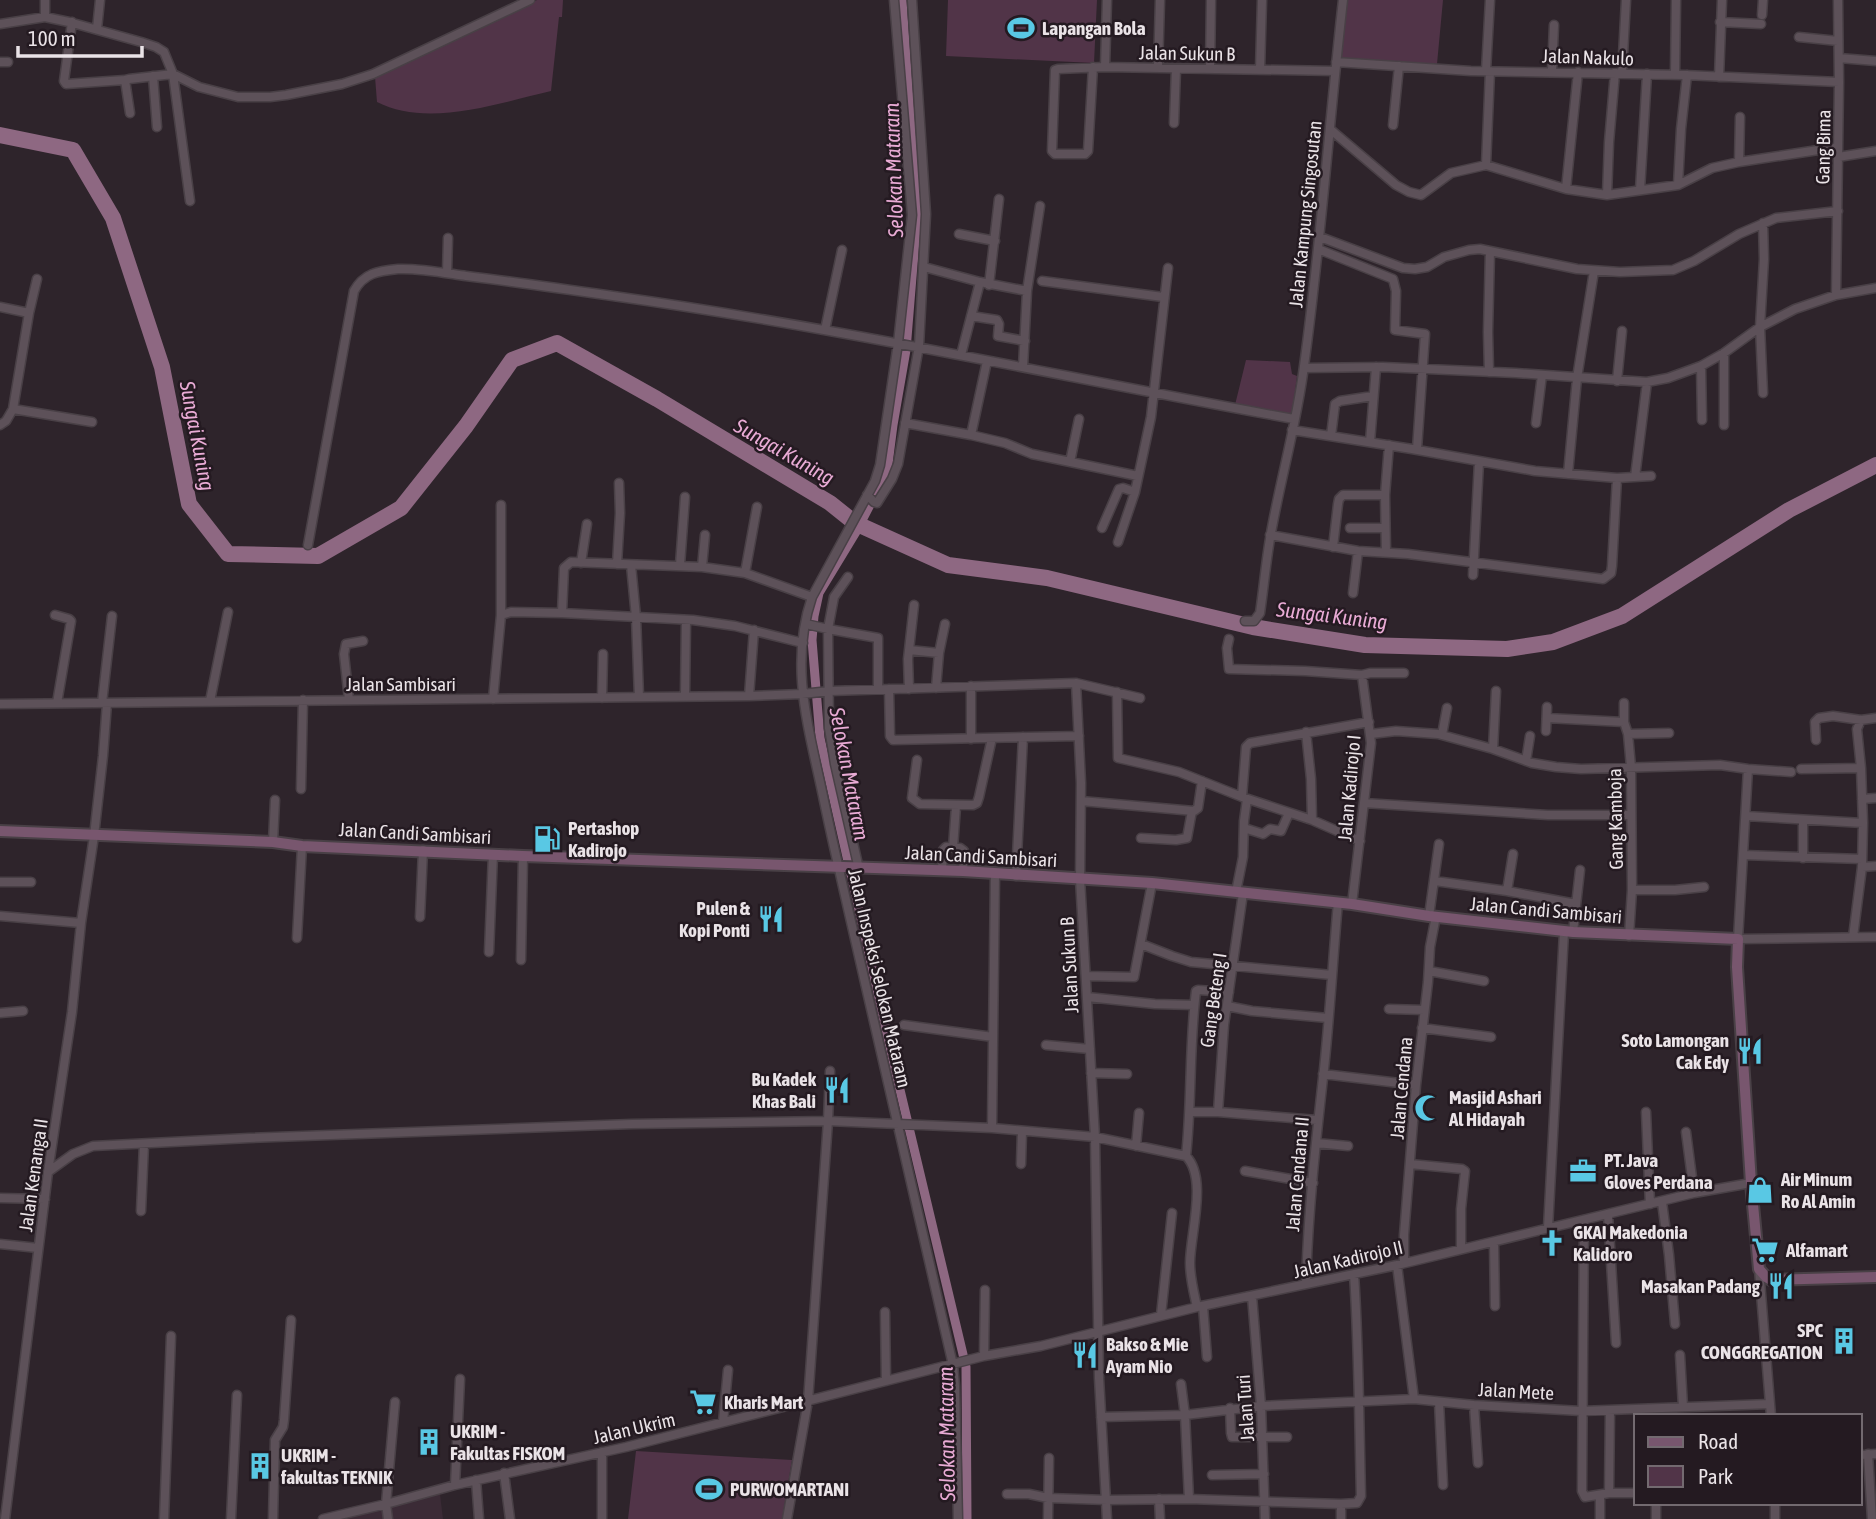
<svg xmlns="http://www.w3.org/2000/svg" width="1876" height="1519" viewBox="0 0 1876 1519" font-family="'Asap Condensed',sans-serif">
	<rect width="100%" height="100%" fill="#2e242b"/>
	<path fill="#3b2b36" d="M440,1494L443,1519H339Z"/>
	<path fill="#513448" d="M537,0H563L562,17H559L551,91C499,103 427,128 377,102L375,77Z
		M948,0H1097L1094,63L946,56Z
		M1346,0H1443L1437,64L1340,59Z
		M1246,360L1290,362L1292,374L1297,376L1292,415L1235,405Z
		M636,1451L792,1460L782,1519H628Z"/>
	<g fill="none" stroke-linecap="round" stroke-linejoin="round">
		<path stroke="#8e6882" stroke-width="9" d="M902,0L917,216L906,350L893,425L887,472L856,532L819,593L814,616L812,640L820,738L896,1073L966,1367L967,1519"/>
		<path stroke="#8e6882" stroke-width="16" d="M0,135L73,150L113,218L162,367L189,504L228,554L318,556L401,508L466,426L512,360L557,343L657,399L830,503L855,523L948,565L1047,578L1253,627L1365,645L1507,649L1553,642L1622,616L1789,510L1876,465"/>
		<defs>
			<path id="street" d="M45,0V17
				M894,0L912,215L898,343L880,465L875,481L812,597C788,667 810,732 824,801C837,863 852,925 866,987C895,1113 924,1239 953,1365L955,1386L958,1519
				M1107,0L1105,67L1335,71
				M1762,15L1763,0
				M72,22L64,81L66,84L125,80
				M1720,22L1761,24
				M0,24L45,17L69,22L141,42L156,47L164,52L173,74L190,201
				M97,29L100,0
				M1799,37L1838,41
				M1839,58L1876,61
				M0,62H8
				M1336,62L1471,71L1684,75L1839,82
				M1093,67L1088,151L1085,154H1055L1052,151L1055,70L1058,69L1105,67
				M1158,68L1160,0
				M1210,69L1211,0
				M1260,70L1262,0
				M1486,71L1490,0
				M1552,71L1554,25
				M1622,74L1626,0
				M1675,75L1676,0
				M153,76L157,127
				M1719,77L1722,0
				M130,113L125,80L129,79L173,74L199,87L238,97H270L286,95L342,84L373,74L530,0
				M1174,123L1176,69
				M1393,125L1399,66
				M1331,130L1396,185L1409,192L1421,195L1451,173L1486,165L1566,189L1607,195L1678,185L1712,168L1739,162L1838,147
				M1838,157L1876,151
				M1739,162L1740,117
				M1486,165L1490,71
				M1678,185L1681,129L1687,75
				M1566,189L1578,72
				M1640,190L1647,74
				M1607,195L1609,142L1615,73
				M1763,223L1764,259L1760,327L1763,393
				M959,234L995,241
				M1320,237L1403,268L1415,269L1427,267L1444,257L1469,250L1480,249L1577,269L1620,272L1673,270L1694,261L1739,234L1776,218L1838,211
				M1318,249L1393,279L1396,291L1395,330L1425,334L1417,449
				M924,267L980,282
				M447,273L448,238
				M1042,281L1163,297
				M989,285L999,199
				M1836,295L1839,82L1838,0
				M0,307L29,313
				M971,316L997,320L999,324L998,336L1025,341
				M825,330L842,250
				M1724,353V425
				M961,355L980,282L1027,291
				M1701,366L1702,420
				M1023,367L1027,291L1040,206
				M1304,368L1383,367L1516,373L1647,382L1668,378L1701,366L1724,353L1760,327L1795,309L1836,295L1876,288
				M1489,372L1488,332L1490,251
				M1617,381L1622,331
				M13,409L92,422
				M905,423L971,435L1005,443L1032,454L1138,476
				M1536,423L1542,375
				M0,425L6,421L13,409L29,313L37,279
				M1292,430L1412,449L1535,471L1617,478L1651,476
				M971,435L987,361
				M1331,436L1335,404L1340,401L1373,396
				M1370,442L1376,367
				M1070,462L1079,419
				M1568,474L1577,378L1594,271
				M1635,477L1647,382
				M867,495L874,502L877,503L892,479L898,464L919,346L926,214L912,0
				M1102,528L1119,489L1123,488L1135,492
				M1350,528H1385
				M1270,535L1358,551L1408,554L1603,579L1611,573L1612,566L1617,478
				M1118,542L1135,492L1151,417L1168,268
				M308,545L354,291C364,273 378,271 398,269C420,268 445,273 466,276C515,282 564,289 613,296C842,328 1067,378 1294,419
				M1333,547L1338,504L1339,499L1343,495H1385
				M1386,552L1385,495L1389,445
				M581,563L587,524
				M617,564L620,513L619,483
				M631,565L636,617L639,697
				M680,565L685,497
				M702,567L705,535
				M745,573L757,507
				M1473,575L1479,462
				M848,577L834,597L828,629L829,728L835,764L859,869
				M1353,593L1358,551
				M562,613L564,568L571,562L702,567L745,573L812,597
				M55,615L69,619L71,621L57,703
				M501,615L511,612L562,613L693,620L735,626L803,643
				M1245,621H1254L1260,613C1264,586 1266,560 1271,533C1281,477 1297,422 1304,366C1321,244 1329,122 1343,0
				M806,624L828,629L878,638V689
				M1229,639L1227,648L1229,669L1305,671L1362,675L1370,673H1404
				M909,650L939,653
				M1076,683L1140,698
				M971,686V739
				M936,688L939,653L945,624
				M889,689L890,736L893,740L1079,736
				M909,689L908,659L914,605
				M1117,692L1118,758L1179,772L1242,797L1312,820L1360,841
				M685,695L686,620
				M749,696L754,630
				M602,698L603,654
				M493,699L501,615V505
				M349,700L344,654L346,644L363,641
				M210,701L228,612
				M102,703L112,616
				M1624,703V722L1628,734L1631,767L1632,890L1629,936
				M0,704L749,696L802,694L830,691L1076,683L1081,783L1080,879L1095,1137L1099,1378L1107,1519
				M1547,718L1624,722
				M1546,731L1547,707
				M1306,732L1311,779L1312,820
				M1371,734L1396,731L1438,734L1493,749L1532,763L1556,767L1581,769L1720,765L1748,769L1791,772
				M1628,734L1669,733
				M1442,735L1447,708
				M1816,740L1815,722L1819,718L1833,716L1861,720L1876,718
				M1493,749L1496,691
				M917,760L912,798L920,804L973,805L977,803L979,797L992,738
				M1526,761L1530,736
				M1748,769L1738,939L1876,937
				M1801,769L1861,768
				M301,789L303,700
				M1242,797L1246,747L1250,743L1369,722
				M1862,799L1876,798
				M1081,801L1194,811L1198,808L1202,781
				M1364,803L1548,815H1631
				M1746,816L1863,823
				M1803,820V858
				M1244,828L1263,834L1270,829L1281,831L1289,813
				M1141,838L1176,840L1187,838L1192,811
				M273,842L275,800
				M953,848L956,806
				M1513,854L1507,891L1576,904
				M1743,855L1862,859
				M1862,867L1876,866
				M942,871L943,850L946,847L960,848L964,851L963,871
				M1016,876L1023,737
				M1435,881L1507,891
				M0,882H31
				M1632,890H1675L1704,887
				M1236,892L1243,857L1244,821L1247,799
				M1352,904L1371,743L1362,675
				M0,916L81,923
				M1429,916L1439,844
				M420,917L423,850
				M1573,932L1580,870
				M1853,937L1862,867L1863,823L1861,768L1857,729L1861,720
				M297,938L302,846
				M1141,944L1172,956L1191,962L1332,975
				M489,952L493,854
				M521,960L523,856
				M1429,971L1484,981
				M1086,976L1134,977L1152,883
				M1087,997L1155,1004L1194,1005
				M1227,1006L1252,1011L1328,1018
				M1389,1009L1424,1010
				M0,1013L23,1011
				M904,1025L993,1037
				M1422,1028L1491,1037
				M1046,1045L1090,1049
				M1091,1073L1127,1074
				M1323,1074L1416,1085
				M1190,1112H1218L1317,1120
				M1218,1112L1224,1025L1243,893
				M1646,1112L1650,1204
				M992,1128L995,874
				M1686,1132L1694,1193
				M1316,1143L1348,1146
				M1136,1146L1139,1113
				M1186,1156C1192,1101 1189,1046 1196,991L1198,990L1229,992
				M1021,1164L1022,1131
				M1410,1164L1462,1169L1465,1171L1461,1209V1249
				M1245,1171L1313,1183
				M48,1172L73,1154L93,1146L249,1138L632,1124L828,1121L992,1128L1095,1137L1186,1156C1208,1178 1190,1235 1190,1263C1190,1278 1194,1293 1197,1307
				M0,1198L45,1199
				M1662,1202L1669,1255L1675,1324
				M141,1211L144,1144
				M1608,1214L1616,1343
				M1584,1220L1582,1491L1585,1497L1609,1493H1636
				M1548,1228L1564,932
				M1494,1243L1495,1306
				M0,1244L38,1248
				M1404,1263V1235L1416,1085L1428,982L1430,947L1436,916
				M1397,1265L1414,1399
				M1759,1269L1771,1416
				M1306,1284C1308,1212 1316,1140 1324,1069C1330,1013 1333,958 1338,902
				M1252,1296L1261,1406L1265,1519
				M1203,1306L1207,1357
				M885,1312L886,1381
				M1161,1315L1172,1213
				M1680,1355L1683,1407
				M984,1356L985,1290
				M1181,1384L1185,1415L1189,1499
				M1439,1402L1443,1485
				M1474,1405L1478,1463
				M1230,1408L1231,1433L1232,1437H1287
				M1101,1417L1185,1415L1261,1406L1414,1399L1474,1405L1581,1411L1770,1404
				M723,1422L728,1370
				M602,1452V1519
				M1868,1454L1872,1519
				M1860,1455L1876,1454
				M504,1473L510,1519
				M1212,1475L1264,1474
				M476,1480L479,1519
				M455,1485L460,1379
				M1609,1493L1610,1410
				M1007,1494H1029L1048,1498L1107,1500L1189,1499L1341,1504L1357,1503L1361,1496C1359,1422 1359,1348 1354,1274
				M1600,1496V1519
				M1159,1499L1160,1519
				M1656,1503V1519
				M1775,1503V1519
				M1341,1504V1519
				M5,1519L48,1172L72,1012L81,923L94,836L103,756L107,703
				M164,1519L171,1336
				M231,1519L237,1395
				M273,1519L275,1440L283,1427L284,1420L291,1320
				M323,1519L386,1504L455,1485L626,1447L984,1356L1041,1346L1197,1307L1397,1265L1694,1193L1751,1183
				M388,1519L386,1504L395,1402
				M787,1519L808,1401L828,1121L830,1071
				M1048,1519L1049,1458"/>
			<path id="secondary" d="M0,831L273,842L302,846L523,856L963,871L1152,883L1352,904L1429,916L1573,932L1738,939L1737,967L1751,1183L1759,1269L1766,1277L1771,1280L1876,1277"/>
		</defs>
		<use href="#street" stroke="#494046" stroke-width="11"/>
		<use href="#secondary" stroke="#494046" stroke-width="14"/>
		<use href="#street" stroke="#5d5159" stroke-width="8"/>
		<use href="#secondary" stroke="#78566e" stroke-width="10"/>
	</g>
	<defs>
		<symbol id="stadium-bare" viewBox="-9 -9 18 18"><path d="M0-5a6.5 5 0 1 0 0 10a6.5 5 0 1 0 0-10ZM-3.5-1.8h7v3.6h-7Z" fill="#59c8e4" stroke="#241a21" stroke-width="2.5" paint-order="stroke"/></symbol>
		<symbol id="fuel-bare" viewBox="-9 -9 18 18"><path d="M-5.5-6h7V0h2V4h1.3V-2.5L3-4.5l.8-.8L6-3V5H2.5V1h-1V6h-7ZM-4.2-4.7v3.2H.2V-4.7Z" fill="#59c8e4" stroke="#241a21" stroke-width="2.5" paint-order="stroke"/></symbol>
		<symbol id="restaurant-bare" viewBox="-9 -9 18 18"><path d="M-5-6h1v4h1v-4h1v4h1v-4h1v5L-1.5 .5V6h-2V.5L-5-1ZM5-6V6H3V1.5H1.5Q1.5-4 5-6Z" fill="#59c8e4" stroke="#241a21" stroke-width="2.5" paint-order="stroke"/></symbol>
		<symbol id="mosque-bare" viewBox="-9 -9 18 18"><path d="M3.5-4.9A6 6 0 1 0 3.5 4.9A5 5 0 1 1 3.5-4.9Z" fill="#59c8e4" stroke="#241a21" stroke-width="2.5" paint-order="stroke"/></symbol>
		<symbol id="office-bare" viewBox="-9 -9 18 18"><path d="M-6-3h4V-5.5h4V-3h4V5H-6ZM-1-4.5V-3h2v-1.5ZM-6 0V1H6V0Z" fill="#59c8e4" stroke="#241a21" stroke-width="2.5" paint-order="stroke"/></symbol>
		<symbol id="shop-bare" viewBox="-9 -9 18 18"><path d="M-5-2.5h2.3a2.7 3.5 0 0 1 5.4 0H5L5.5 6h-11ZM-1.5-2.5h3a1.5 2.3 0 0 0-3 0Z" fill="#59c8e4" stroke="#241a21" stroke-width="2.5" paint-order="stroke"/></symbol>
		<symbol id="church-bare" viewBox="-9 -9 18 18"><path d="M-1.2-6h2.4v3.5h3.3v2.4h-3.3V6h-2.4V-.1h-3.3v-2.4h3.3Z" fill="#59c8e4" stroke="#241a21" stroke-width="2.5" paint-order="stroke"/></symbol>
		<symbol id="supermarket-bare" viewBox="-9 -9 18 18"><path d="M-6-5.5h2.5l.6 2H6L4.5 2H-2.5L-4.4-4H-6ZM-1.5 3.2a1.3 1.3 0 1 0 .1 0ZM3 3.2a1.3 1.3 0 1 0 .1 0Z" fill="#59c8e4" stroke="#241a21" stroke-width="2.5" paint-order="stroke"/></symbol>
		<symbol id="building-bare" viewBox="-9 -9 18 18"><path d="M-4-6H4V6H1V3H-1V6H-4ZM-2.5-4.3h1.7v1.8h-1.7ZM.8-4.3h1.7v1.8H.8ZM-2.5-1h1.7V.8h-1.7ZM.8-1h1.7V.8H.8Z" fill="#59c8e4" stroke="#241a21" stroke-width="2.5" paint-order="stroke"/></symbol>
	</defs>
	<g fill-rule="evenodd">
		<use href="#stadium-bare" x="1002" y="9" width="38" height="38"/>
		<use href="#fuel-bare" x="528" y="820" width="38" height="38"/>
		<use href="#restaurant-bare" x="752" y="900" width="38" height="38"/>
		<use href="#restaurant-bare" x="1731" y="1032" width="38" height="38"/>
		<use href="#restaurant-bare" x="818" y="1071" width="38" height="38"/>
		<use href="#mosque-bare" x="1409" y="1089" width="38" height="38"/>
		<use href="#office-bare" x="1564" y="1152" width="38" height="38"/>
		<use href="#shop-bare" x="1741" y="1171" width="38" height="38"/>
		<use href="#church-bare" x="1533" y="1224" width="38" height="38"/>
		<use href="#supermarket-bare" x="1746" y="1231" width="38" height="38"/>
		<use href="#restaurant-bare" x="1762" y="1267" width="38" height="38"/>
		<use href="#building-bare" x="1825" y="1322" width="38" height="38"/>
		<use href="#restaurant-bare" x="1066" y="1336" width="38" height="38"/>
		<use href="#supermarket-bare" x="684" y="1383" width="38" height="38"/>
		<use href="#building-bare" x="410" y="1423" width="38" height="38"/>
		<use href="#building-bare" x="241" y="1447" width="38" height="38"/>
		<use href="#stadium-bare" x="690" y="1470" width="38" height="38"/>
	</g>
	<g text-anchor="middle" stroke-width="5" stroke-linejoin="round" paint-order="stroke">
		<g font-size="19" font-weight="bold" fill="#eae3e7" stroke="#241a21" text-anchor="start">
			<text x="1042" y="35">Lapangan Bola</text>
			<text x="568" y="835">Pertashop<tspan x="568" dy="22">Kadirojo</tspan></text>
			<text x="750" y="915" text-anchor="end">Pulen &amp;<tspan x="750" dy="22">Kopi Ponti</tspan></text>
			<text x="1729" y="1047" text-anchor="end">Soto Lamongan<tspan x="1729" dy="22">Cak Edy</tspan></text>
			<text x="816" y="1086" text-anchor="end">Bu Kadek<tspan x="816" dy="22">Khas Bali</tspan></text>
			<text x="1449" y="1104">Masjid Ashari<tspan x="1449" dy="22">Al Hidayah</tspan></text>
			<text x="1604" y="1167">PT. Java<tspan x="1604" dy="22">Gloves Perdana</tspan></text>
			<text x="1781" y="1186">Air Minum<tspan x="1781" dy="22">Ro Al Amin</tspan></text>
			<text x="1573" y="1239">GKAI Makedonia<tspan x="1573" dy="22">Kalidoro</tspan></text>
			<text x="1786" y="1257">Alfamart</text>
			<text x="1760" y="1293" text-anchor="end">Masakan Padang</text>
			<text x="1823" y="1337" text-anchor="end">SPC<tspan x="1823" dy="22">CONGGREGATION</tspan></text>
			<text x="1106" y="1351">Bakso &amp; Mie<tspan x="1106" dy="22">Ayam Nio</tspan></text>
			<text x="724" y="1409">Kharis Mart</text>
			<text x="450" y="1438">UKRIM -<tspan x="450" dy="22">Fakultas FISKOM</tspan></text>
			<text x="281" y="1462">UKRIM -<tspan x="281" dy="22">fakultas TEKNIK</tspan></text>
			<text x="730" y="1496">PURWOMARTANI</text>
		</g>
		<g font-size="19" fill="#eae3e7" stroke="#241a21">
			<text transform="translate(1187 53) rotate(1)" y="7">Jalan Sukun B</text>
			<text transform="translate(1588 57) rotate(2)" y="7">Jalan Nakulo</text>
			<text transform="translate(1823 147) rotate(-89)" y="7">Gang Bima</text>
			<text transform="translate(1305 214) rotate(-84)" y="7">Jalan Kampung Singosutan</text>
			<text x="401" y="691">Jalan Sambisari</text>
			<text transform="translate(1349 788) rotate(-85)" y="7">Jalan Kadirojo I</text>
			<text transform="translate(1615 819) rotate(-91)" y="7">Gang Kamboja</text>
			<text transform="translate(415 833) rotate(3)" y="7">Jalan Candi Sambisari</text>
			<text transform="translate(981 856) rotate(3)" y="7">Jalan Candi Sambisari</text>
			<text transform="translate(1546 910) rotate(5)" y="7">Jalan Candi Sambisari</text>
			<text transform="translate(1069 965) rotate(-93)" y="7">Jalan Sukun B</text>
			<text transform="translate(880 978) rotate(77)" y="7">Jalan Inspeksi Selokan Mataram</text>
			<text transform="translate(1213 1000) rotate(-82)" y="7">Gang Beteng I</text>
			<text transform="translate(1401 1088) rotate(-85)" y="7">Jalan Cendana</text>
			<text transform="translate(1297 1174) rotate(-85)" y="7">Jalan Cendana II</text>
			<text transform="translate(33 1175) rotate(-82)" y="7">Jalan Kenanga II</text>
			<text transform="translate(1348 1259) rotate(-13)" y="7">Jalan Kadirojo II</text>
			<text transform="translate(1516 1391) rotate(3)" y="7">Jalan Mete</text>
			<text transform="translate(1245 1408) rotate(-94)" y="7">Jalan Turi</text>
			<text transform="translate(634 1428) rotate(-13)" y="7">Jalan Ukrim</text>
		</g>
		<g font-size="21" font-style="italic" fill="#e9abd5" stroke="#241a21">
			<text transform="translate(894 170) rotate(-92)" y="7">Selokan Mataram</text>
			<text transform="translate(197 436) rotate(79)" y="7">Sungai Kuning</text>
			<text transform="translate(784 452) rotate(30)" y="7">Sungai Kuning</text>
			<text transform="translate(1332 616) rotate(7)" y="7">Sungai Kuning</text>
			<text transform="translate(849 774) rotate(79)" y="7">Selokan Mataram</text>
			<text transform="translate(947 1434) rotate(-91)" y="7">Selokan Mataram</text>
		</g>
	</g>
	<rect x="1634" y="1414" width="228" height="91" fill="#241a21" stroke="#736a70" stroke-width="2"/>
	<rect x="1648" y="1437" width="35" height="10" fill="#78566e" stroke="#736a70" stroke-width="2"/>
	<text x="1698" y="1449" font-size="21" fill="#eae3e7">Road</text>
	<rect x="1648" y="1466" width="35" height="21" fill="#513448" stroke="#736a70" stroke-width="2"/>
	<text x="1698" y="1484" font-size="21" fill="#eae3e7">Park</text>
	<path d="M18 46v10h124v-10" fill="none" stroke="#eae3e7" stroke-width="3.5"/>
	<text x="28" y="46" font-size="21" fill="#eae3e7" stroke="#241a21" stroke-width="5" paint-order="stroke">100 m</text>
</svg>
